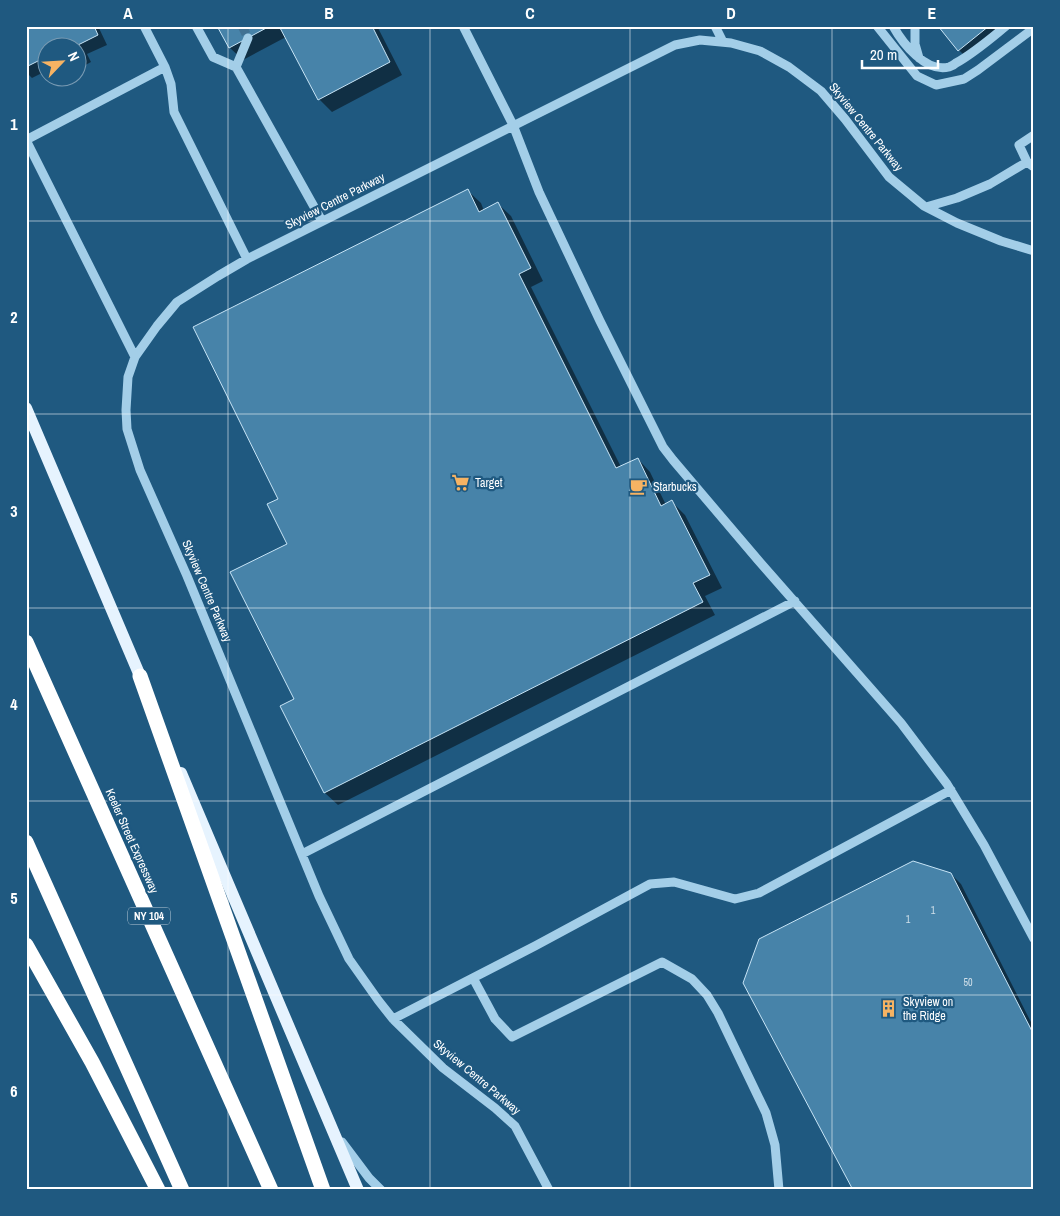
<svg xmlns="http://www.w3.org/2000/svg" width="1060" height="1216" viewBox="0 0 1060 1216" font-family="'Archivo Narrow',sans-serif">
	<rect width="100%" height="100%" fill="#1f5980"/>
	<path fill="#0007" d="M26,26H98L107,45L87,54L91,62L78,69V48H48V70L32,78L26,72Z
		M219,26H377L402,75L332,112L319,99L286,37L243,60L230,48Z
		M940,26H1011L969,60L959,50Z
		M468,191L481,203L484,211L498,204L511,216L543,281L531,287L621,467L638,459L650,472L666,505L672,502L685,515L722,588L705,596L715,615L338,805L325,793L282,707L296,700L289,544L280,499Z
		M951,874L961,884L1034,1028V1190Z"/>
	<path fill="#4783a9" stroke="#c7e4f6" d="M26,26H94L98,35L78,45L82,52L78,54V48H48V56L26,67Z
		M217,26H270L229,48Z
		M279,26H372L390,62L318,100Z
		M938,26H989L958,51Z
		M468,189L479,212L498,202L531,268L519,274L616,468L638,458L661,506L672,500L710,575L693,583L703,602L324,793L280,706L294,699L230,572L287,544L267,504L278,499L193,327Z
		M913,861L951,873L1034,1035V1190H853L743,983L759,939Z"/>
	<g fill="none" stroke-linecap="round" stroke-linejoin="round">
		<path stroke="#417293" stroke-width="9" stroke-dasharray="9 4.5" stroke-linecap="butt" d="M242,26L248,38"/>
		<path stroke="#a3cee8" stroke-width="9" d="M144,26L165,67L171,84L174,112L247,259
			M196,26L213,57L236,67L322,221
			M463,26L513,125L539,192L600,321L663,447L673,460L758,560L901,723L947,784L984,845L1034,939
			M715,26L723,42
			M877,26L917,76L936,85L964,79L978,70L1034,28
			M893,26C903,44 926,73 949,67C952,66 954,65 956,63C974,53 990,39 1006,26
			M915,26V44L919,58
			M236,67L248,38
			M1034,135L1019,145L1027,162L1034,167
			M926,207L957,198L990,184L1027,162
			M135,357L26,140L165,67
			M302,854L795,601
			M473,978L495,1019L512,1037L662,962L692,979L707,995L718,1013L766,1113L775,1145L779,1190
			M393,1019L535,946L650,884L674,882L735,899L759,893L951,790
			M342,1142L369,1178L381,1190
			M549,1190L515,1126L495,1108L443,1068L393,1019L378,1000L349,959L319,896L187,576L140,470L127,429L126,410L128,377L135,357L157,326L177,302L218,276L247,259L675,45L700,40L731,43L760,51L789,67L821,91L845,119L889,177L924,206L957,223L1001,241L1034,251"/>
		<path stroke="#e6f3fe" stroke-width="12" d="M26,408L143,683
			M181,773L358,1190"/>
		<path stroke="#fff" stroke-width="15" d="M26,642L271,1190
			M140,676L323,1190
			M26,842L182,1190
			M26,945L92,1062L158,1190"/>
	</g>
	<path fill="none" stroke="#fff" stroke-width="1" stroke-opacity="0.55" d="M228,26V1190M430,26V1190M630,26V1190M832,26V1190M26,221H1034M26,414H1034M26,608H1034M26,801H1034M26,995H1034"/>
	<defs>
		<symbol id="supermarket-bare" viewBox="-9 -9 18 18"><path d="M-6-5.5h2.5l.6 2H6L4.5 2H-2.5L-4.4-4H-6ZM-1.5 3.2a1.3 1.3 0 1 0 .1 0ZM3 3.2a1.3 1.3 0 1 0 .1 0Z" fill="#f6b363" stroke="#1f5980" stroke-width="2.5" paint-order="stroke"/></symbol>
		<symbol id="cafe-bare" viewBox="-9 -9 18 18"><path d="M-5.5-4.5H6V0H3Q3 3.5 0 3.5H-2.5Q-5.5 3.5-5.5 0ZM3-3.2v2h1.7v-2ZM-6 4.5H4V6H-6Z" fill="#f6b363" stroke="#1f5980" stroke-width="2.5" paint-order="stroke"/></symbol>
		<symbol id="building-bare" viewBox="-9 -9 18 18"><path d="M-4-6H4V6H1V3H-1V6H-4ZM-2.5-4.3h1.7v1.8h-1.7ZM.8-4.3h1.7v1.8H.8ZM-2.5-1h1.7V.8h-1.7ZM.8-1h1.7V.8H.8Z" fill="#f6b363" stroke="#1f5980" stroke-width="2.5" paint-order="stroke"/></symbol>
	</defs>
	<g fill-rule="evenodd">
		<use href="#supermarket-bare" x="448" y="470" width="25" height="25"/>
		<use href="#cafe-bare" x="626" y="474" width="25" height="25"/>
		<use href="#building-bare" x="876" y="996" width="25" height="25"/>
	</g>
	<g text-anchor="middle" stroke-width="4.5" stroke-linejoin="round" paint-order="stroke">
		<g font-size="10" fill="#d1e0ea">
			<text x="933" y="914">1</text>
			<text x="908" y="923">1</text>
			<text x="968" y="986">50</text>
		</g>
		<rect fill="#1f5980" stroke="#bccdd9" stroke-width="1" x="128" y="907.5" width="42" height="17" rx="4"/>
		<g font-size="11" font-weight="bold" fill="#fff">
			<text x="149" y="920">NY 104</text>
		</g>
		<g font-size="12" fill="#fff" stroke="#1f5980">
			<text transform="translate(866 127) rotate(51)" y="4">Skyview Centre Parkway</text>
			<text transform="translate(335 201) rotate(-27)" y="4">Skyview Centre Parkway</text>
			<text transform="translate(207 591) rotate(67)" y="4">Skyview Centre Parkway</text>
			<text transform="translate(132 841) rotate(66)" y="4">Keeler Street Expressway</text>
			<text transform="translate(477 1077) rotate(40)" y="4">Skyview Centre Parkway</text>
		</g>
		<g font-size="12" fill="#fff" stroke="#1f5980" text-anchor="start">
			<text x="475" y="487">Target</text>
			<text x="653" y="491">Starbucks</text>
			<text x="903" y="1006">Skyview on<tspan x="903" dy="14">the Ridge</tspan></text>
		</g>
	</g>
	<rect width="1060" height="1216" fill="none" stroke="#1f5980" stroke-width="55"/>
	<g transform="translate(62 62) rotate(65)"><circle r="24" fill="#1f5980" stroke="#799bb3"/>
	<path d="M0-4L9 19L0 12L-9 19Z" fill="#f6b363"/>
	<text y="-8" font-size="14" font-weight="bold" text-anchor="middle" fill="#ffffff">N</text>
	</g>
	<path d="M862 60v8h76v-8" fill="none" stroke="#ffffff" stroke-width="2.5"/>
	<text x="870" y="60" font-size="15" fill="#ffffff" stroke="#1f5980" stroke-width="4" paint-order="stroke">20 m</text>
	<rect x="28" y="28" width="1004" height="1160" fill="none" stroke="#fff" stroke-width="2"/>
	<g font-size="16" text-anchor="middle" font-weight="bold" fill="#fff">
		<text x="128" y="19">A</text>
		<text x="329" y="19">B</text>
		<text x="530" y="19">C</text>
		<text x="731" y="19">D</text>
		<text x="932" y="19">E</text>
		<text x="14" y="130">1</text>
		<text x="14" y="323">2</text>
		<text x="14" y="517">3</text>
		<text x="14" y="710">4</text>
		<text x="14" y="904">5</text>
		<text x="14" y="1097">6</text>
	</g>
</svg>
